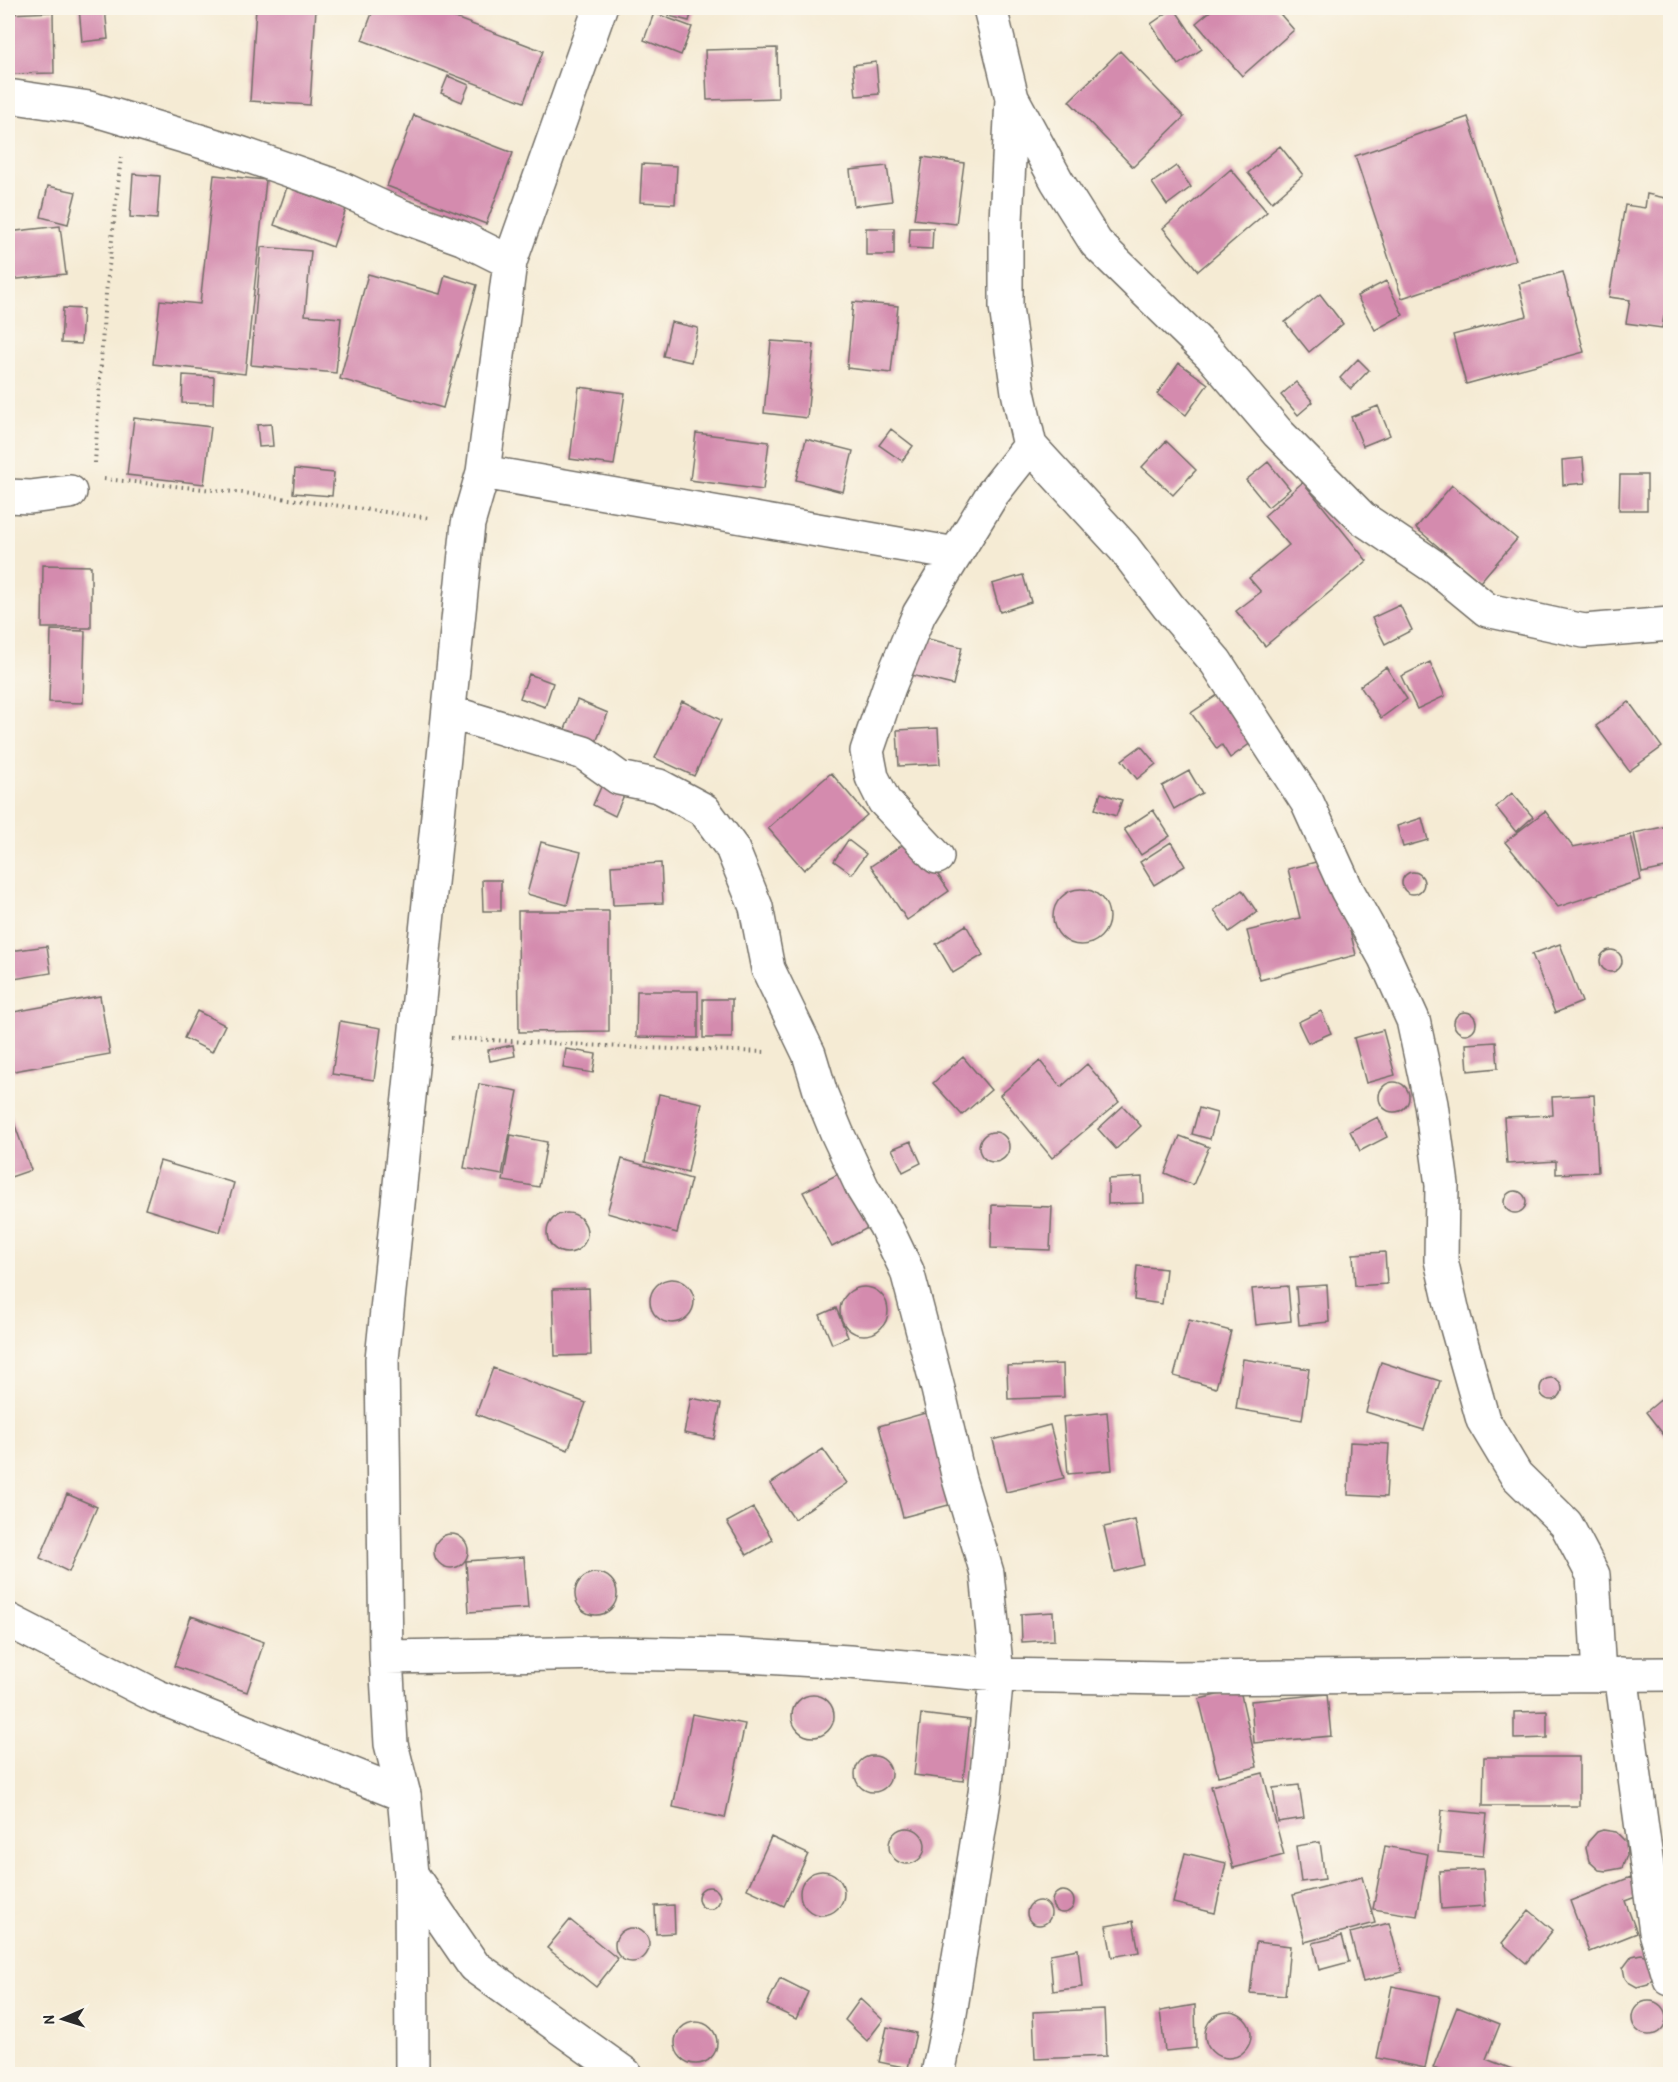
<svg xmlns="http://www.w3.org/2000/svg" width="1678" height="2082" viewBox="0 0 1678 2082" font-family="'Patrick Hand',sans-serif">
	<rect width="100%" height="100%" fill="#fbf7ec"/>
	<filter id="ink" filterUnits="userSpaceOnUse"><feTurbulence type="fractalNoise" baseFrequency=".0167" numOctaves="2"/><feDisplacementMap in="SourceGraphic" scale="12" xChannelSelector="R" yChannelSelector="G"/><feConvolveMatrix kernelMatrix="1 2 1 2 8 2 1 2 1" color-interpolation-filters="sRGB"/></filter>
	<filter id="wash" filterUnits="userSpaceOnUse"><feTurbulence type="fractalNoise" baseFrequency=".008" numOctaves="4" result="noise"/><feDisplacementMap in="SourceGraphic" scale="24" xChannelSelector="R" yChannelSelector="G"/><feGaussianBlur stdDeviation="1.35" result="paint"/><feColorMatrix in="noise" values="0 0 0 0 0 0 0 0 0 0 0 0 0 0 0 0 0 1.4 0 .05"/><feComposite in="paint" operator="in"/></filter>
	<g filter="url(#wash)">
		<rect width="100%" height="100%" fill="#f5ebd4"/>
		<g id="blocks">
			<path fill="#d48bae" d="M79,8H105L108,39L82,42Z
				M256,8H316L310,105L250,101Z
				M374,8H429L543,51L524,102L362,40Z
				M671,8H693L689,21L669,16Z
				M1174,8L1202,49L1178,65L1151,24Z
				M1214,8H1275L1294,30L1242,76L1196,23Z
				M53,12L54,73L8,74V14Z
				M654,13L692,27L681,55L644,40Z
				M777,48L778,98L707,100L705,50Z
				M1120,51L1184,117L1133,167L1069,101Z
				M876,62L879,94L856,96L853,65Z
				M448,76L469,85L462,102L441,93Z
				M414,115L513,153L486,224L387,186Z
				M1468,117L1516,260L1402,298L1355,156Z
				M1280,146L1303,175L1272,202L1248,173Z
				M923,157L964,163L956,224L914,219Z
				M642,164L677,166L675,204L640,202Z
				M887,166L892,201L854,206L850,170Z
				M1176,166L1191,187L1167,205L1152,183Z
				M1231,169L1267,212L1198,271L1163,228Z
				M133,174L160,176L157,219L130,217Z
				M214,175L266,180L245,374L153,364L160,300L200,304Z
				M48,186L76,192L68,224L41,217Z
				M287,187L346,209L333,247L274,225Z
				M1647,194L1670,199V317L1664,316L1662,328L1626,323L1630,300L1609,297L1625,205L1645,208Z
				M8,195H9L11,217L8,218Z
				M60,226L66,274L8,280V232Z
				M866,228H894V255H866Z
				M910,228H933L932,249L909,248Z
				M261,247L311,251L305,315L341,318L336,373L251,365Z
				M1563,272L1584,352L1466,384L1453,335L1527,316L1519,284Z
				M368,274L440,294L445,275L477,285L443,408L340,379Z
				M1386,281L1403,315L1375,330L1357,296Z
				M1320,294L1343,324L1309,352L1285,322Z
				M853,302L898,306L891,373L847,368Z
				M63,308L83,309L81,344L61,343Z
				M671,322L698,328L691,362L663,356Z
				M771,341L814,344L807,418L764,413Z
				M1358,359L1369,370L1351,389L1340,378Z
				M1179,363L1208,384L1186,415L1157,394Z
				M183,375L214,377L213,404L182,403Z
				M1296,382L1313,402L1298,415L1281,395Z
				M579,387L625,393L614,465L570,459Z
				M1378,406L1390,435L1363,446L1351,417Z
				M134,418L211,427L204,484L127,475Z
				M271,424L273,446L259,447L257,425Z
				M891,429L913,446L902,461L879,445Z
				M696,433L769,442L763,490L690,480Z
				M806,439L853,451L843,492L796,480Z
				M1166,441L1196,470L1173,495L1142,467Z
				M1583,458L1585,483L1563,485L1562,460Z
				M1268,462L1290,489L1268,507L1246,480Z
				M295,469L334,473L332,496L293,493Z
				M1620,475H1647V510H1619Z
				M1303,482L1367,561L1265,646L1236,611L1261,592L1249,578L1289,545L1264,516Z
				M1452,485L1517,539L1480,582L1416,528Z
				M43,565L91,566V628H42Z
				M1023,575L1031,602L1000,612L992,584Z
				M1400,605L1412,630L1385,644L1372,618Z
				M51,630L85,631L83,703L49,702Z
				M920,637L962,647L953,685L911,675Z
				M1430,662L1445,696L1417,709L1401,676Z
				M1386,667L1407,699L1381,718L1360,686Z
				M529,674L553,683L545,707L520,698Z
				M1222,692L1255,740L1230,758L1222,745L1217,749L1191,713Z
				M577,700L608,713L594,747L563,734Z
				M682,701L721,720L694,776L655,758Z
				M1629,702L1662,747L1629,771L1596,726Z
				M938,728L940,764L899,766L897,730Z
				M1141,746L1156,764L1137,779L1122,760Z
				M1189,771L1202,793L1174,809L1162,786Z
				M831,773L867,815L804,870L768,828Z
				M605,778L627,788L615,816L593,805Z
				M1101,793L1122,800L1116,816L1095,809Z
				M1512,793L1533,817L1516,832L1496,807Z
				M1153,810L1170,836L1141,855L1124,829Z
				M1545,811L1573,847L1631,835L1641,880L1558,907L1505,842Z
				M1422,818L1428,840L1403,847L1397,826Z
				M1668,826L1670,839V867L1642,873L1634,833Z
				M913,838L949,891L907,920L871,866Z
				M848,840L866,854L852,874L834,861Z
				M541,842L581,852L567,905L527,894Z
				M1171,842L1185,866L1154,885L1140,862Z
				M1332,858L1356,955L1260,980L1247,931L1300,918L1288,869Z
				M661,863L663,903L613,905L611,866Z
				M1402 883a11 11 0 1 1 22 0a11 11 0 1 1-22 0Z
				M482,880H501V911H483Z
				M1053 917a28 28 0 1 1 56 0a28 28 0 1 1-56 0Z
				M1242,890L1257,912L1229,932L1214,910Z
				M518,911H609V1031L519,1032Z
				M966,925L983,955L953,973L936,944Z
				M1560,944L1582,1002L1555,1013L1532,954Z
				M47,946L51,973L14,979L10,951Z
				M1600 961a11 11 0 1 1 22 0a11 11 0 1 1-22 0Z
				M637,991H698V1038L636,1037Z
				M100,996L110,1054L8,1072V1013Z
				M703,999H732V1038H703Z
				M197,1011L225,1025L212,1052L184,1038Z
				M1321,1011L1331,1033L1308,1043L1298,1022Z
				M1454 1023a11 11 0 1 1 22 0a11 11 0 1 1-22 0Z
				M340,1021L381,1028L374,1080L332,1074Z
				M1383,1030L1395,1075L1366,1083L1354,1038Z
				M1496,1042L1498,1068L1468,1071L1466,1044Z
				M513,1045L515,1056L490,1061L488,1050Z
				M566,1049L596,1054L593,1073L563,1068Z
				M963,1057L991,1090L962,1115L933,1083Z
				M1040,1061L1061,1087L1087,1064L1119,1102L1052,1158L1000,1095Z
				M1379 1097a15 15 0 1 1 30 0a15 15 0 1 1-30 0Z
				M479,1084L518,1091L502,1175L464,1168Z
				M659,1094L702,1103L688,1172L645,1162Z
				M1594,1095L1598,1172L1556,1174V1161L1507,1164L1504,1117L1553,1115L1552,1097Z
				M8,1106L31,1170L8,1178Z
				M1123,1106L1141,1126L1116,1149L1098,1129Z
				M1199,1108L1217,1113L1210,1139L1192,1134Z
				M1378,1117L1387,1137L1360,1151L1350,1131Z
				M979 1147a15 15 0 1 1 30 0a15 15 0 1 1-30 0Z
				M511,1135L547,1142L539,1187L503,1181Z
				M1180,1136L1209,1147L1193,1185L1165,1173Z
				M911,1141L921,1163L903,1172L892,1149Z
				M622,1159L691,1179L677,1233L607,1213Z
				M160,1161L234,1183L220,1232L145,1209Z
				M844,1171L873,1225L832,1247L803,1192Z
				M1142,1177L1143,1203L1108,1204V1179Z
				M1504 1202a11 11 0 1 1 22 0a11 11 0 1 1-22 0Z
				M992,1205L1052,1207L1050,1250L991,1248Z
				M547 1233a20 20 0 1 1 40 0a20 20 0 1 1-40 0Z
				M1385,1252L1387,1284L1355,1286L1353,1254Z
				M1137,1266L1166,1269L1162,1304L1134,1300Z
				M650 1301a22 22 0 1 1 44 0a22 22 0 1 1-44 0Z
				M1327,1285L1329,1322L1299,1325L1296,1287Z
				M1288,1286L1291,1321L1256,1325L1252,1289Z
				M840 1311a24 24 0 1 1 48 0a24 24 0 1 1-48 0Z
				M589,1288L591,1355L555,1356L553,1289Z
				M836,1308L848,1337L832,1344L820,1315Z
				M1189,1320L1231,1331L1216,1388L1174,1376Z
				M1243,1359L1309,1369L1302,1420L1236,1409Z
				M1381,1362L1440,1381L1424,1430L1366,1412Z
				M1063,1364L1064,1397L1008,1399L1007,1366Z
				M493,1368L586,1403L568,1450L476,1414Z
				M1540 1389a11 11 0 1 1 22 0a11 11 0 1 1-22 0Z
				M1670,1392V1443L1646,1412Z
				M691,1398L721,1404L714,1439L684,1433Z
				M936,1410L960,1502L903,1517L879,1426Z
				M1107,1412L1112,1470L1068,1474L1063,1417Z
				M1050,1425L1064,1478L1006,1492L993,1440Z
				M1350,1442L1389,1444L1386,1497L1348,1495Z
				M823,1449L847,1483L794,1519L770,1484Z
				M67,1494L97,1507L69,1572L40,1558Z
				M753,1508L773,1540L747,1555L727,1522Z
				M1135,1520L1144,1565L1114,1572L1104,1527Z
				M434 1551a17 17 0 1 1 34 0a17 17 0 1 1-34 0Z
				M524,1557L528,1608L469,1612L466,1561Z
				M575 1594a21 21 0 1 1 42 0a21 21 0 1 1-42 0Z
				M1053,1612L1054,1640L1022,1642L1021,1614Z
				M191,1616L264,1642L247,1692L174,1666Z
				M1240,1690L1257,1767L1218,1776L1199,1699Z
				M1327,1694L1331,1736L1254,1743L1251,1701Z
				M792 1716a21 21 0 1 1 42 0a21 21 0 1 1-42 0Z
				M1547,1711V1738L1514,1739V1712Z
				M692,1714L745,1724L725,1818L673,1807Z
				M921,1714L970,1720L963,1781L914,1775Z
				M855 1774a18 18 0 1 1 36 0a18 18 0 1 1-36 0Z
				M1484,1757H1579V1806H1483Z
				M1263,1773L1284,1855L1233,1868L1211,1786Z
				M1299,1785L1304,1818L1278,1822L1273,1788Z
				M1442,1810L1487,1814L1483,1856L1438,1852Z
				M889 1846a18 18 0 1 1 36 0a18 18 0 1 1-36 0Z
				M1603,1830L1616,1832L1626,1842L1627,1855L1622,1868L1606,1871L1599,1870L1589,1861L1586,1848L1588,1842L1597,1832Z
				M771,1837L808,1854L784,1906L747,1889Z
				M1320,1842L1325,1879L1301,1882L1296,1846Z
				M1385,1846L1428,1854L1417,1916L1373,1909Z
				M1185,1853L1226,1863L1215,1913L1173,1903Z
				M1483,1869L1485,1906L1441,1909L1439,1871Z
				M800 1893a22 22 0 1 1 44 0a22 22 0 1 1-44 0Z
				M1362,1877L1375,1923L1305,1942L1293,1895Z
				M1631,1877L1638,1896L1625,1901L1637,1933L1589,1952L1570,1901Z
				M698 1898a11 11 0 1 1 22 0a11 11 0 1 1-22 0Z
				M1052 1902a11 11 0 1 1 22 0a11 11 0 1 1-22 0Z
				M1027 1913a12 12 0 1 1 24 0a12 12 0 1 1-24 0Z
				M674,1905L675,1933L656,1934L655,1906Z
				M1529,1910L1553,1930L1526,1963L1502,1943Z
				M570,1920L618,1959L596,1987L547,1948Z
				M1133,1921L1139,1952L1112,1957L1106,1926Z
				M1389,1923L1402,1972L1363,1982L1350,1933Z
				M615 1945a17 17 0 1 1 34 0a17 17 0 1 1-34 0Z
				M1342,1936L1349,1962L1319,1970L1313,1943Z
				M1256,1942L1290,1946L1285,1996L1250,1993Z
				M1078,1949L1082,1987L1053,1991L1050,1954Z
				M1641,1954L1647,1956L1655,1975L1648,1984L1637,1987L1628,1982L1625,1978L1623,1968L1632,1956Z
				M780,1978L808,1992L796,2019L767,2005Z
				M1392,1986L1440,1996L1425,2068L1377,2058Z
				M860,1999L883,2020L867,2041L845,2020Z
				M1632 2018a17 17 0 1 1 34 0a17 17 0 1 1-34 0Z
				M1195,2005L1196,2048L1165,2051L1160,2011Z
				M1457,2007L1500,2024L1486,2059L1512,2069L1510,2074H1450L1433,2068Z
				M1104,2009L1106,2056L1035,2059L1033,2012Z
				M1205 2035a23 23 0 1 1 46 0a23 23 0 1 1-46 0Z
				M675 2043a21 21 0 1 1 42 0a21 21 0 1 1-42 0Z
				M887,2027L916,2033L908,2068L879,2062Z"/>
		</g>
	</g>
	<g filter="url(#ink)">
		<use href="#blocks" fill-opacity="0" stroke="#726e66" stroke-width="1.5"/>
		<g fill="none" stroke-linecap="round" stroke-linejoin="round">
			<defs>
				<path id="minor" d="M990,8L1012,98L1057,181L1096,243L1211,355L1278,433L1362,518L1436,568L1487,610L1584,631L1670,624
					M8,96L89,108L240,153L338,187L401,216L462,238L510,262
					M1012,98L1006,221V307L1018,392L1030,446L1124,548L1168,606L1216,662L1307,802L1347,890L1385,958L1413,1020L1431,1104L1442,1185L1441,1260L1454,1317L1483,1420L1516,1475L1566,1524L1593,1575L1599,1675
					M483,472L956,554
					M8,496L30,497L70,492
					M449,712L584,753L619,778L659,786L704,810L732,848L756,907L768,969L809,1054L821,1094L837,1133L863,1189L885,1225L907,1271L938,1389L959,1479L987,1573L997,1675L985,1793L949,2020L938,2074
					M937,857L884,801L872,777L867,751L889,687L919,614L993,493L1030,446
					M386,1657L607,1653L731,1655L849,1662L997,1675L1170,1678L1670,1674
					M1621,1674L1656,1932L1670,1979
					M404,1795L391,1744L386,1657L382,1359L468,524L483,472L510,262L600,8
					M411,1874L474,1966L625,2074"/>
				<path id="secondary" d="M8,1620L156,1696L404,1795L411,1874L412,2074"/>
			</defs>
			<use href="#minor" stroke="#726e66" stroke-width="36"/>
			<use href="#secondary" stroke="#726e66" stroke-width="36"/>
			<path stroke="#726e66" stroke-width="4" stroke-dasharray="1.5 4.5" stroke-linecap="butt" d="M95,463L104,312L121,157
				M104,479L244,493L430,518
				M451,1038L644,1048L767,1052"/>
			<use href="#minor" stroke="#fff" stroke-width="33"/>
			<use href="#secondary" stroke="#fff" stroke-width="33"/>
		</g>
	</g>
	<rect width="1678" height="2082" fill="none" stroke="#fbf7ec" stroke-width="30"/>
	<g transform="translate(63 2019) rotate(267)" stroke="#fbf7ec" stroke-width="4.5" paint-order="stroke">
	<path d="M0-4.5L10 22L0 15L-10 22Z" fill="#2b2b2b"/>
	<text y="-9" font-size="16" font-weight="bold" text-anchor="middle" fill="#2b2b2b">N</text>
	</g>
</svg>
